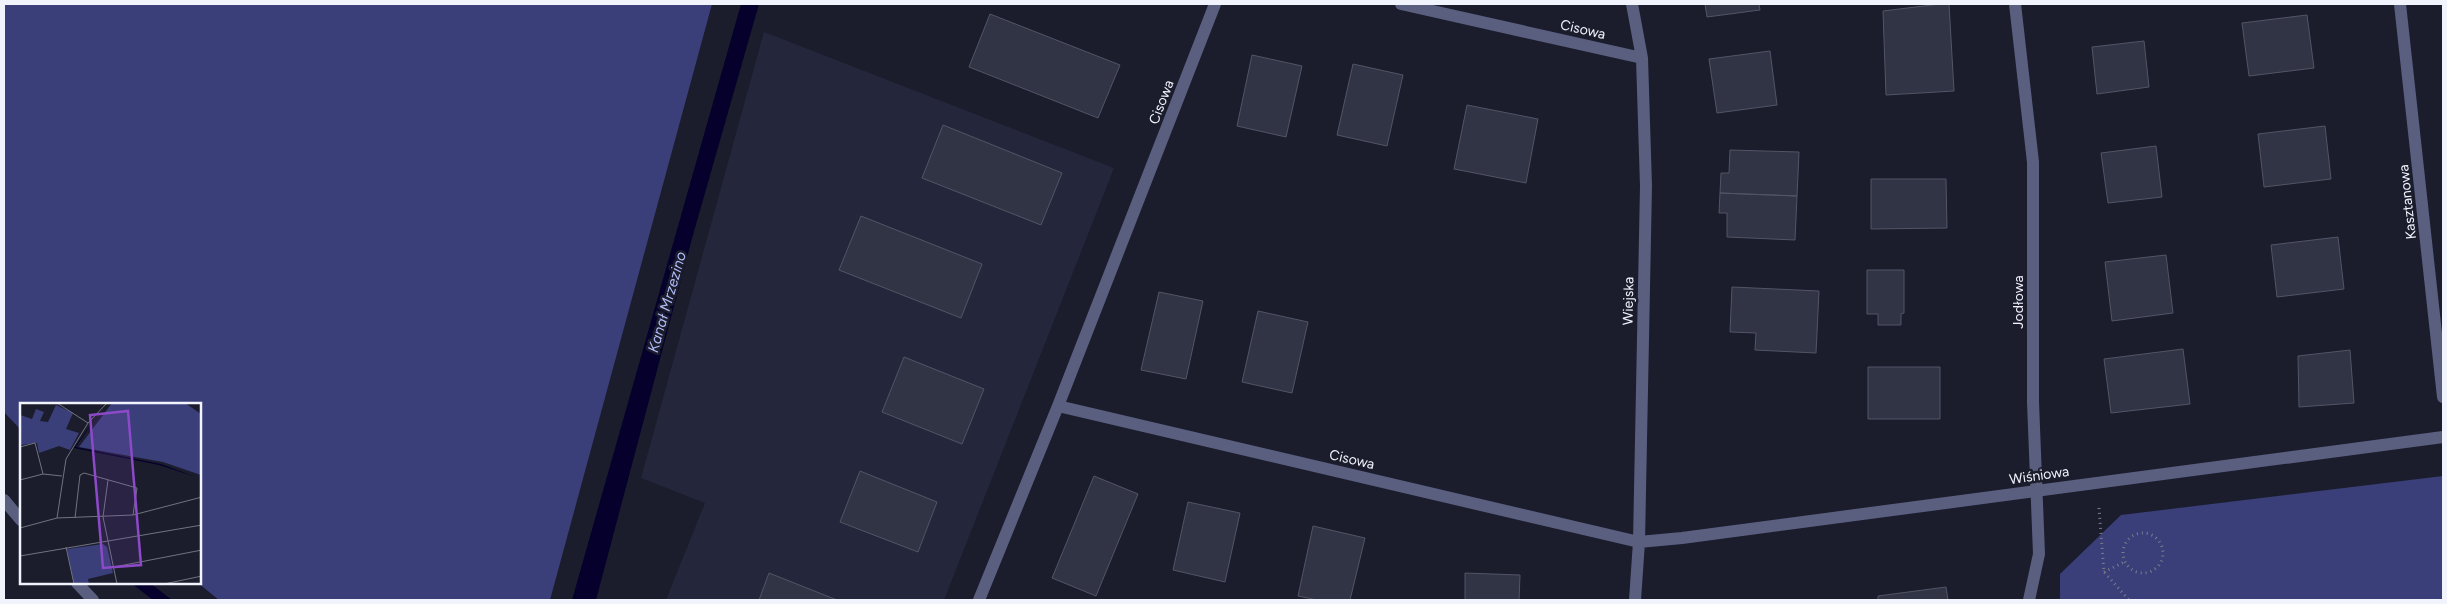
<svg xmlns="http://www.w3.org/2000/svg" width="2447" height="604" viewBox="0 0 2447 604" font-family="Figtree,sans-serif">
	<rect width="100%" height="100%" fill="#1b1d2c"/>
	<path fill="#24273b" d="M764,32L1114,168L944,600H666L705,503L641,478Z"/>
	<path fill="#3a3f7a" d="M4,4H712L550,600H219L198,583H200V404H21V430L4,412Z
		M2443,476V600H2060V574L2121,515Z"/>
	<path fill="#05002c" d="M741,4H759L693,235L596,600H572Z
		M131,583H150L172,600H153Z"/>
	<path fill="#313444" stroke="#525566" d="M1705,4H1759L1760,10L1707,17Z
		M1940,4H1949L1954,91L1886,95L1883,11Z
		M990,14L1120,65L1098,118L969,67Z
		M2307,15L2314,68L2249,76L2242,23Z
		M2144,41L2149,87L2097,94L2092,47Z
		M1770,51L1777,105L1717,113L1709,59Z
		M1252,55L1302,66L1286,137L1237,126Z
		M1353,64L1403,75L1387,146L1337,135Z
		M1467,105L1538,119L1526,183L1454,169Z
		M943,125L1062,173L1041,225L922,178Z
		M2325,126L2331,179L2264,187L2258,134Z
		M2156,146L2162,197L2108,203L2101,153Z
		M1730,150L1799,152L1797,196L1720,193L1721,173H1729Z
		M1871,179H1946L1947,228L1871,229Z
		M1720,193L1797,196L1795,240L1727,237V213H1719Z
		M861,216L982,264L961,318L839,270Z
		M2338,237L2344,289L2277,297L2271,245Z
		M2166,255L2173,313L2112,321L2105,262Z
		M1867,270H1904V313L1901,314V325H1878V314H1867Z
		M1732,287L1819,291L1816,353L1755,350L1756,333L1730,332Z
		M1159,292L1203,301L1186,379L1141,370Z
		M1258,311L1308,322L1292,393L1242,382Z
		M2183,349L2190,404L2111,413L2104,359Z
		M2350,350L2354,403L2299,407L2298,356Z
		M904,357L984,389L962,444L882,412Z
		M1868,367H1940V419H1868Z
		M860,471L937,502L918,552L840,522Z
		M1094,476L1138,494L1096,596L1052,578Z
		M1188,502L1240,513L1225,582L1173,570Z
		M1313,526L1365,538L1350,600H1317L1298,596Z
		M769,573L837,600H759Z
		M1465,573L1520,575L1519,600H1465Z
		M1946,587L1948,600H1878V596Z"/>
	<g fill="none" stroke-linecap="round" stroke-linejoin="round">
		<path stroke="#7b7d8a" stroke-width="3" stroke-dasharray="1 4" stroke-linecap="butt" d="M2099,508L2104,572L2129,600
			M2123 553a20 20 0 1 1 40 0a20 20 0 1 1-40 0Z
			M2104,572L2124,562"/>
		<path stroke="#5a5f80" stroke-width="12" d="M1401,4L1642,58
			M1632,4L1642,58L1646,186L1639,542L1635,600
			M2015,4L2033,162V402L2039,554L2029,600
			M2400,4L2443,397
			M1058,406L1639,542L1682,538L2443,437
			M4,500L21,520
			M77,583L93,600
			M979,600L1058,406L1215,4"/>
	</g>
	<g text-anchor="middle" stroke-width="5" stroke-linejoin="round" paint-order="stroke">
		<g font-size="14" fill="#f1f3fd" stroke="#1b1d2c">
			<text transform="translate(1583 29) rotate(13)" y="5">Cisowa</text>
			<text transform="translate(1161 102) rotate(-69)" y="5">Cisowa</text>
			<text transform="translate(2407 202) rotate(-96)" y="5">Kasztanowa</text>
			<text transform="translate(1628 301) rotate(-89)" y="5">Wiejska</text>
			<text transform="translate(2018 302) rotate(-90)" y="5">Jodłowa</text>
			<text transform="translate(1352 459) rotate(13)" y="5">Cisowa</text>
			<text transform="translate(2039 475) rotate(-8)" y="5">Wiśniowa</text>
		</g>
		<g font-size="15" font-style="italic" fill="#b3bdfb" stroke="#1b1d2c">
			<text transform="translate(667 302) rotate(-74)" y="5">Kanał Mrzezino</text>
		</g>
	</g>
	<g transform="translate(20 403)">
		<rect width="181" height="181" fill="#1b1d2c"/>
		<path d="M92,0H165L181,11V72L143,59L59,44ZM36,2L53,10L46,26L59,30L50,47L39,43L19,50L17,40L0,42V12L12,16L16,6L24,9L20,18L28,19ZM83,141L87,144L93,170L68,176L69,181H54L47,146Z" fill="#3a3f7a"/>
		<path d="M76,14L56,44L141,61L176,74L139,62L54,45Z" fill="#05002c"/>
		<path fill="none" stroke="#717380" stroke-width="1" d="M37,0L68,20M0,44L15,40L23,71M0,77L23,71L42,73M88,77L83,114L97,181M37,115L46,56L68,20L87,0M55,115L60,72L64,70L117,85L113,112M0,125L37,115L113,112L182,94M46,144L54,181M0,153L182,122M94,164L182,147M144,181L182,173"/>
		<path fill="#8d4ac8" fill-opacity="0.15" stroke="#8d4ac8" stroke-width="2.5" d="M108,8L121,162L83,165L70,12Z"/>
		<rect width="181" height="181" fill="none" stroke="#f1f3fd" stroke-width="2.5"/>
	</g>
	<rect width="2447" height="604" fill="none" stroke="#f1f3fd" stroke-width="10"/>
</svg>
